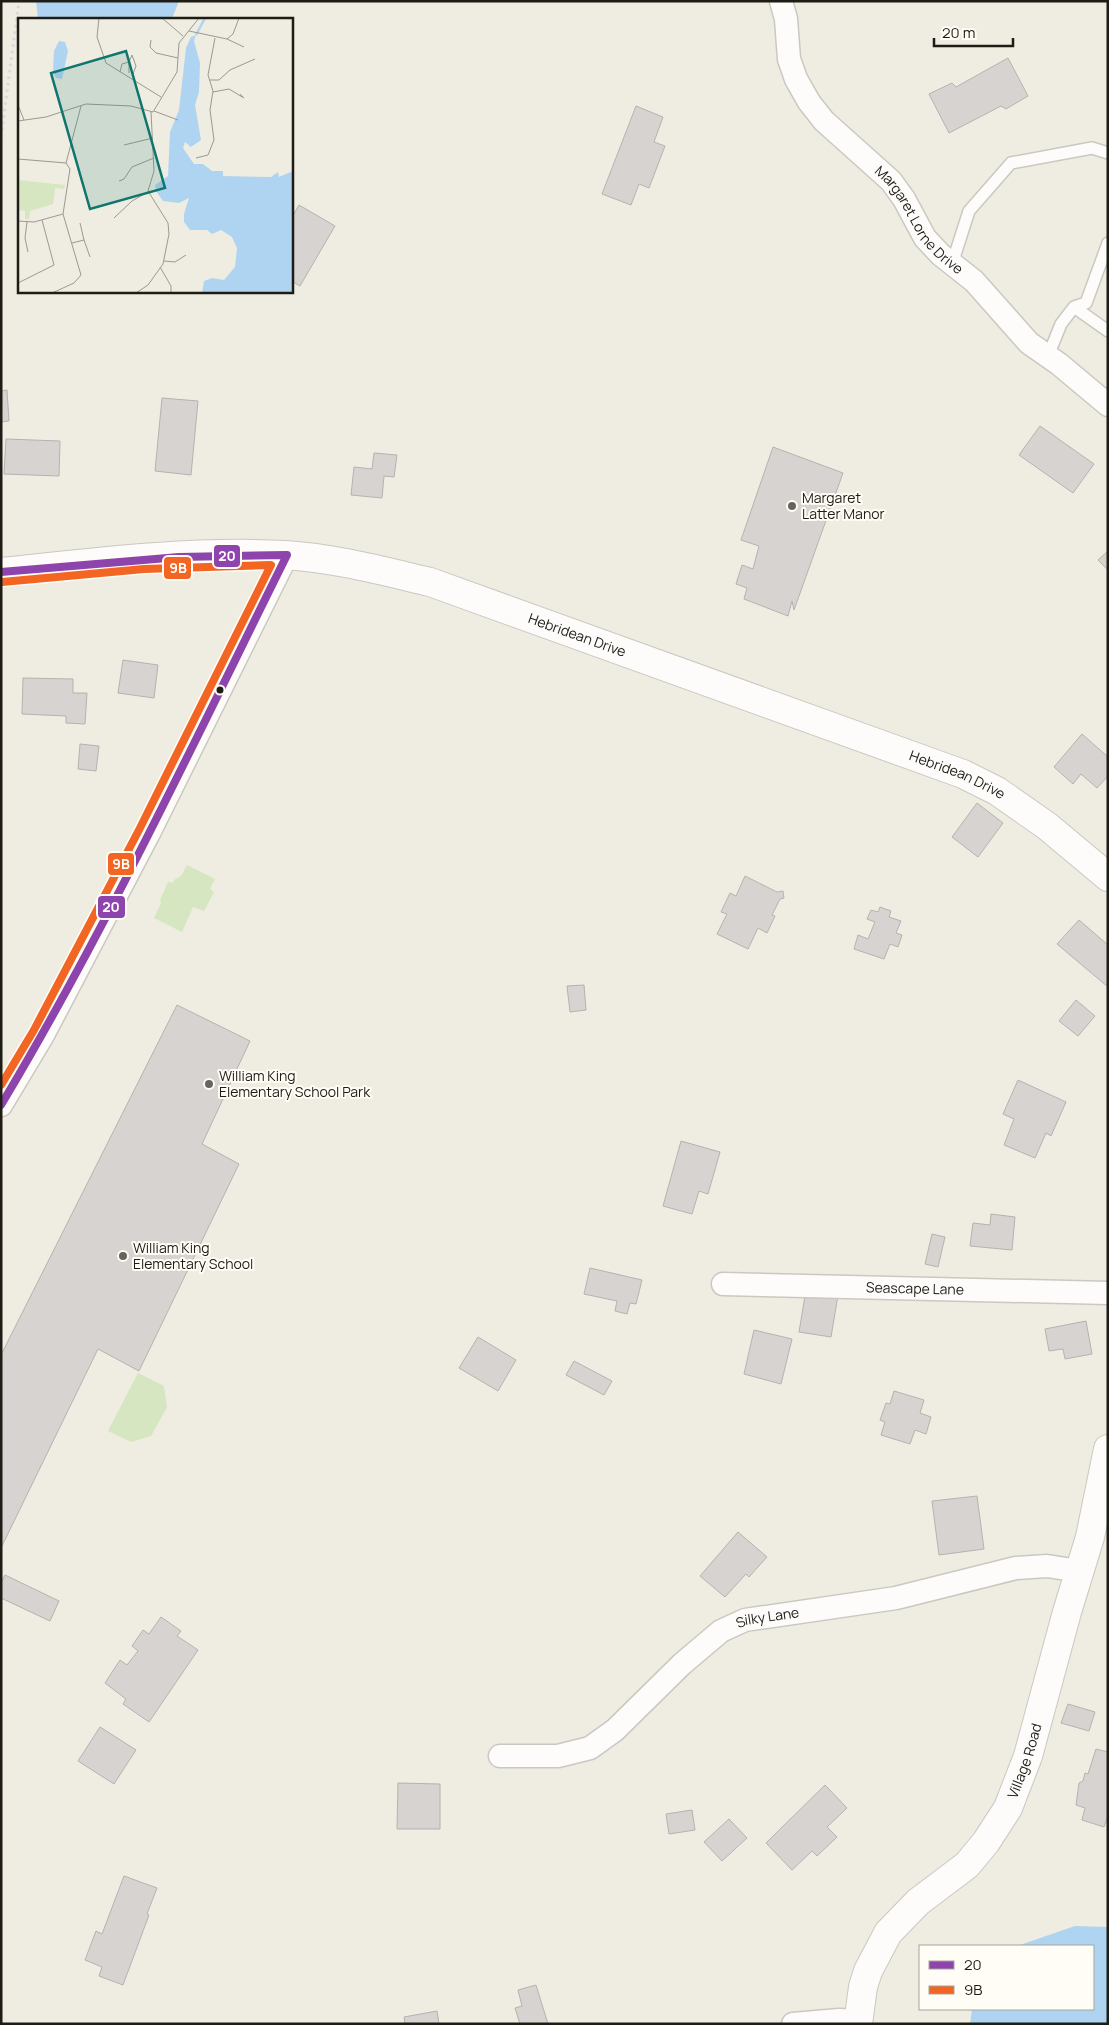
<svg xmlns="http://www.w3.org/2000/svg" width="1109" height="2025" viewBox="0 0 1109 2025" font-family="Manrope,sans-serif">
	<rect width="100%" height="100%" fill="#efece2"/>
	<path fill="#d5e6c1" d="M187,865L215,879L210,889L214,892L204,911L193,907L182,932L154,918L161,903L160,900L168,882L173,883L174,880L181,876Z
		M138,1373L164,1386L167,1407L151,1436L131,1442L108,1431Z"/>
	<path fill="#afd4f1" d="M36,1H179L173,16L170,19H38Z
		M1075,1926L1108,1927V2024H970L972,2009H1093V1946H1017Z"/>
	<path fill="#d6d3d1" stroke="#b5b2b0" d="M1008,58L1028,96L1006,109L1001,106L949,133L929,94L952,83L956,87Z
		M636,106L663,117L654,142L665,146L649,188L639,184L631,205L602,194Z
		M299,205L335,226L300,286L291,281V219Z
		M7,390L9,421L1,422V391Z
		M162,398L198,401L191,475L155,471Z
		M1040,426L1094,464L1073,493L1019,455Z
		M6,439L60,441L59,476L4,474Z
		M773,447L843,473L794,610L792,601L788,616L744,599L747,588L736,584L742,565L753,569L759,546L741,540Z
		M374,453L397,455L394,477L384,476L382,498L351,495L354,467L372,469Z
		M1108,551V570L1098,560Z
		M123,660L158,665L154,698L118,693Z
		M23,678L73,679V693H87L85,724L66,723V716L22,714Z
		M1082,734L1108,757V776L1097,788L1081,774L1073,784L1054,767Z
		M80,744L99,746L96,771L78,769Z
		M977,803L1003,823L978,857L952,837Z
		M745,876L777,892L783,891L784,898L780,899L772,915L775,916L767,933L758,928L748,949L717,934L727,914L721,912L730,893L736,896Z
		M880,907L891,911L889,917L901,921L896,933L902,935L898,947L890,944L884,959L854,949L858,935L868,939L875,922L867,919L871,910L878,912Z
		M1079,920L1108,945V987L1057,944Z
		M584,985L586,1010L570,1012L567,986Z
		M1076,1000L1095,1016L1078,1036L1059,1021Z
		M177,1005L250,1041L202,1144L239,1164L139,1371L98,1349L1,1548V1355Z
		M1018,1080L1066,1102L1051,1136L1046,1133L1035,1158L1004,1145L1014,1119L1003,1114Z
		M681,1141L720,1152L708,1194L699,1191L692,1214L663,1206Z
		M991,1214L1015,1217L1012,1250L970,1246L973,1223L990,1225Z
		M932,1234L945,1237L938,1267L925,1264Z
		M590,1268L642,1280L636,1304L630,1303L627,1314L615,1311L617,1301L584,1294Z
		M806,1290L838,1295L831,1337L799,1332Z
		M1086,1321L1092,1354L1065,1359L1063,1349L1049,1351L1045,1329Z
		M754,1330L792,1339L781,1384L744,1374Z
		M478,1337L516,1360L498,1391L459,1368Z
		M574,1361L612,1381L604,1395L566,1375Z
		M894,1391L924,1400L920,1413L931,1417L926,1434L915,1430L910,1444L881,1435L885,1422L880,1420L886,1403L890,1404Z
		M977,1496L984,1549L939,1555L932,1501Z
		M738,1532L767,1557L749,1577L746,1574L725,1597L700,1576Z
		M5,1575L59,1601L50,1621L1,1598V1583Z
		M161,1617L181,1631L177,1636L198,1650L149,1722L123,1704L126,1699L105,1683L120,1660L127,1665L138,1651L132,1646L143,1630L149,1634Z
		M1068,1704L1095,1712L1089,1731L1061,1723Z
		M100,1727L136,1750L114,1784L78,1761Z
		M1096,1749L1108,1752V1816L1104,1827L1082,1820L1085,1808L1076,1805L1079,1783L1083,1781L1085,1773L1088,1774Z
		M398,1783L440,1784V1829H397Z
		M825,1785L847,1808L827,1827L837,1837L817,1856L812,1851L792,1870L766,1843Z
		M692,1810L695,1830L669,1834L666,1814Z
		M729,1819L747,1838L722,1861L704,1842Z
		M124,1876L157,1888L147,1914L149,1915L123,1985L99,1976L102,1967L85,1960L96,1931L102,1934Z
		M536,1985L548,2024H520L515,2008L522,2006L518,1990Z
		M437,2011L439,2024H405L404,2017Z"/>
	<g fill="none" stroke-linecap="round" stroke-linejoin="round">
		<defs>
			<path id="lane" d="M952,264L969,211L1011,163L1092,148L1108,153
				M1074,307L1086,303L1108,243
				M1048,356L1061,324L1074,307L1108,331"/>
			<g id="street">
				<path id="s1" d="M781,1L786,19L789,59L796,79L809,102L824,121L891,181L904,199L925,238L941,255L974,281L1029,343L1059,364L1108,405"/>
				<path d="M1,1105L43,1035L149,833L287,555"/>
				<path id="s2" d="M723,1284L1108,1293"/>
				<path id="s3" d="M500,1756H558L590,1748L615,1730L682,1664L721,1631L745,1620L896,1598L1016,1568L1047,1566L1079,1571"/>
				<path d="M793,2024L839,2020L859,2021"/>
			</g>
			<g id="secondary">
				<path id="s4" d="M1,572C95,562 191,550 285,555C334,558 383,571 430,582L963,774L997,791L1047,826L1108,877"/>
				<path id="s5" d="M858,2024L863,1987L868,1971L888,1933L918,1902L967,1865L986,1842L1008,1808L1028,1756L1067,1612L1090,1537L1108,1449"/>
			</g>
		</defs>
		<use href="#lane" stroke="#cac8c0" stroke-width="14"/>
		<use href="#street" stroke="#cac8c0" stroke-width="25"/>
		<use href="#secondary" stroke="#cac8c0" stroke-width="30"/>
		<path stroke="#dbd9d6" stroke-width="3" stroke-dasharray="2.5 4" stroke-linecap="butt" d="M1,137L19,1"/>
		<use href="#lane" stroke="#fdfcfb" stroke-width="11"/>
		<use href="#street" stroke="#fdfcfb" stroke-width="22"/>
		<use href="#secondary" stroke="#fdfcfb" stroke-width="28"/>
		<defs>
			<path id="bus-1" d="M1,572L179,557L287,555C195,740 107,928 1,1105"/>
			<path id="bus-2" d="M1,1085L34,1030L140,828L271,565L144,569L2,582"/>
		</defs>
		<use href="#bus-1" stroke="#fffdf6" stroke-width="11"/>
		<use href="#bus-2" stroke="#fffdf6" stroke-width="11"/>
		<use href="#bus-1" stroke="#8e44ad" stroke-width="8"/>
		<use href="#bus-2" stroke="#f26522" stroke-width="8"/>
	</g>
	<g fill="#66655d" stroke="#fffdf6" stroke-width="2">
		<circle cx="792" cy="506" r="5"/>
		<circle cx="209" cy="1084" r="5"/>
		<circle cx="123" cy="1256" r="5"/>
	</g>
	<circle fill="#1d1c15" stroke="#fffdf6" stroke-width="2" cx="220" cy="690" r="4.5"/>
	<g text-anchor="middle" stroke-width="4" stroke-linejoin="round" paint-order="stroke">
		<g font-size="14" fill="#1d1c15" stroke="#fffdf6">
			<text dy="5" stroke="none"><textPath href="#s1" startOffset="269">Margaret Lorne Drive</textPath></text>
			<text dy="5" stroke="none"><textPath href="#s4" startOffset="589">Hebridean Drive</textPath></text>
			<text dy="5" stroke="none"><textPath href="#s4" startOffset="994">Hebridean Drive</textPath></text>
			<text dy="5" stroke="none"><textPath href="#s2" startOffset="192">Seascape Lane</textPath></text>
			<text dy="5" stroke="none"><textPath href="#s3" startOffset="316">Silky Lane</textPath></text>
			<text dy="5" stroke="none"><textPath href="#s5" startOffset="322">Village Road</textPath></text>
		</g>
		<g font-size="14" fill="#1d1c15" stroke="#fffdf6" text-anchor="start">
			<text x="802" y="503">Margaret<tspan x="802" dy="16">Latter Manor</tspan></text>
			<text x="219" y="1081">William King<tspan x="219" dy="16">Elementary School Park</tspan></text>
			<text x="133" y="1253">William King<tspan x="133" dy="16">Elementary School</tspan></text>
		</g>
	</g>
	<g transform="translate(18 18)">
		<rect width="275" height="275" fill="#efece2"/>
		<path d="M0,162L47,167L46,171L37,170L35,186L12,193L11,201H7V193L0,192Z" fill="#d5e6c1"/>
		<path d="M178,17L176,23L182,45L181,74L177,87L183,122L173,129L167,124L165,130L176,146H185L194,153H205V158L253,159L260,154L261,159L275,153V275H184L186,263L194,260L206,262L217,249L219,230L214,219L203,212L194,216L189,212H172L166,204V196L171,180L161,185L145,183L138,173L137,167L150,158L152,114L161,92L168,30L173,19ZM41,23L47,24L50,33L44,61L38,60L35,54L36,33Z" fill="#afd4f1"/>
		<path fill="none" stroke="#afd4f1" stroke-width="2.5" d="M178,17L187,0"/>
		<path fill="none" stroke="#9b9990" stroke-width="1" d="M81,0L79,19L88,45L143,79M144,0L165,18M171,13L209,21L215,16L221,0M209,21L226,29M133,22L132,29L138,35L160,40M111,44L114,37L118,48L115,56M102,54L104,46L111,44V55M192,62H201L212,52L237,41M195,74L211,71L226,80L222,76M0,87L6,102M136,93L160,102M0,103L28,99L68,86L113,88L135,94L159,54L161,25L181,0M106,127L135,120M178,140L190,137L196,122L192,92L195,73L190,57L197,20M0,141L48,145M48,145L63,88M101,163L106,161L114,149L136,140M96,200L114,183L130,174M0,203L16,204L45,196M9,204L7,220L10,234M62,205L66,222M54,225L66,222L72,239M146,243L157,244L168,237M142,249L153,268V275M0,265L36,247L24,202M34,275L56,265L63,257L45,196L52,151L48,145M118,275L130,267L145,246L151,216L150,205L130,173L136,153L133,94"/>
		<path fill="#0f766e" fill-opacity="0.15" stroke="#0f766e" stroke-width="2.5" d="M108,33L147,170L72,191L33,55Z"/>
		<rect width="275" height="275" fill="none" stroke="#1d1c15" stroke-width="2.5"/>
	</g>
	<g stroke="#fffdf6" stroke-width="2">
		<rect x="213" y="544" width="28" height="24" rx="5" fill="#8e44ad"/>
		<rect x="163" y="556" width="29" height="24" rx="5" fill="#f26522"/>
		<rect x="107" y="852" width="28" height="24" rx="5" fill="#f26522"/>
		<rect x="97" y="895" width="29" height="24" rx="5" fill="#8e44ad"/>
	</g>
	<g font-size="14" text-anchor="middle" font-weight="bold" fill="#fff">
		<text x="227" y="561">20</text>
		<text x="178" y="573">9B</text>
		<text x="121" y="869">9B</text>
		<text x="111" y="912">20</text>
	</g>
	<rect width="1109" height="2025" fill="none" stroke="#1d1c15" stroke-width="5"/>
	<rect x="919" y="1945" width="175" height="65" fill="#fffdf6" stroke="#a5a39c"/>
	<rect x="929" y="1961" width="25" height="8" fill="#8e44ad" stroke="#a5a39c"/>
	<text x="964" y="1970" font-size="15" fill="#1d1c15">20</text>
	<rect x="929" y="1986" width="25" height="8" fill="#f26522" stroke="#a5a39c"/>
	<text x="964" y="1995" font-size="15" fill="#1d1c15">9B</text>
	<path d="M934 38v8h79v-8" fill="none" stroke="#1d1c15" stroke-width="2.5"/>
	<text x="942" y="38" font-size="15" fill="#1d1c15" stroke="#fffdf6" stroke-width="4" paint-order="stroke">20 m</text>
</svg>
